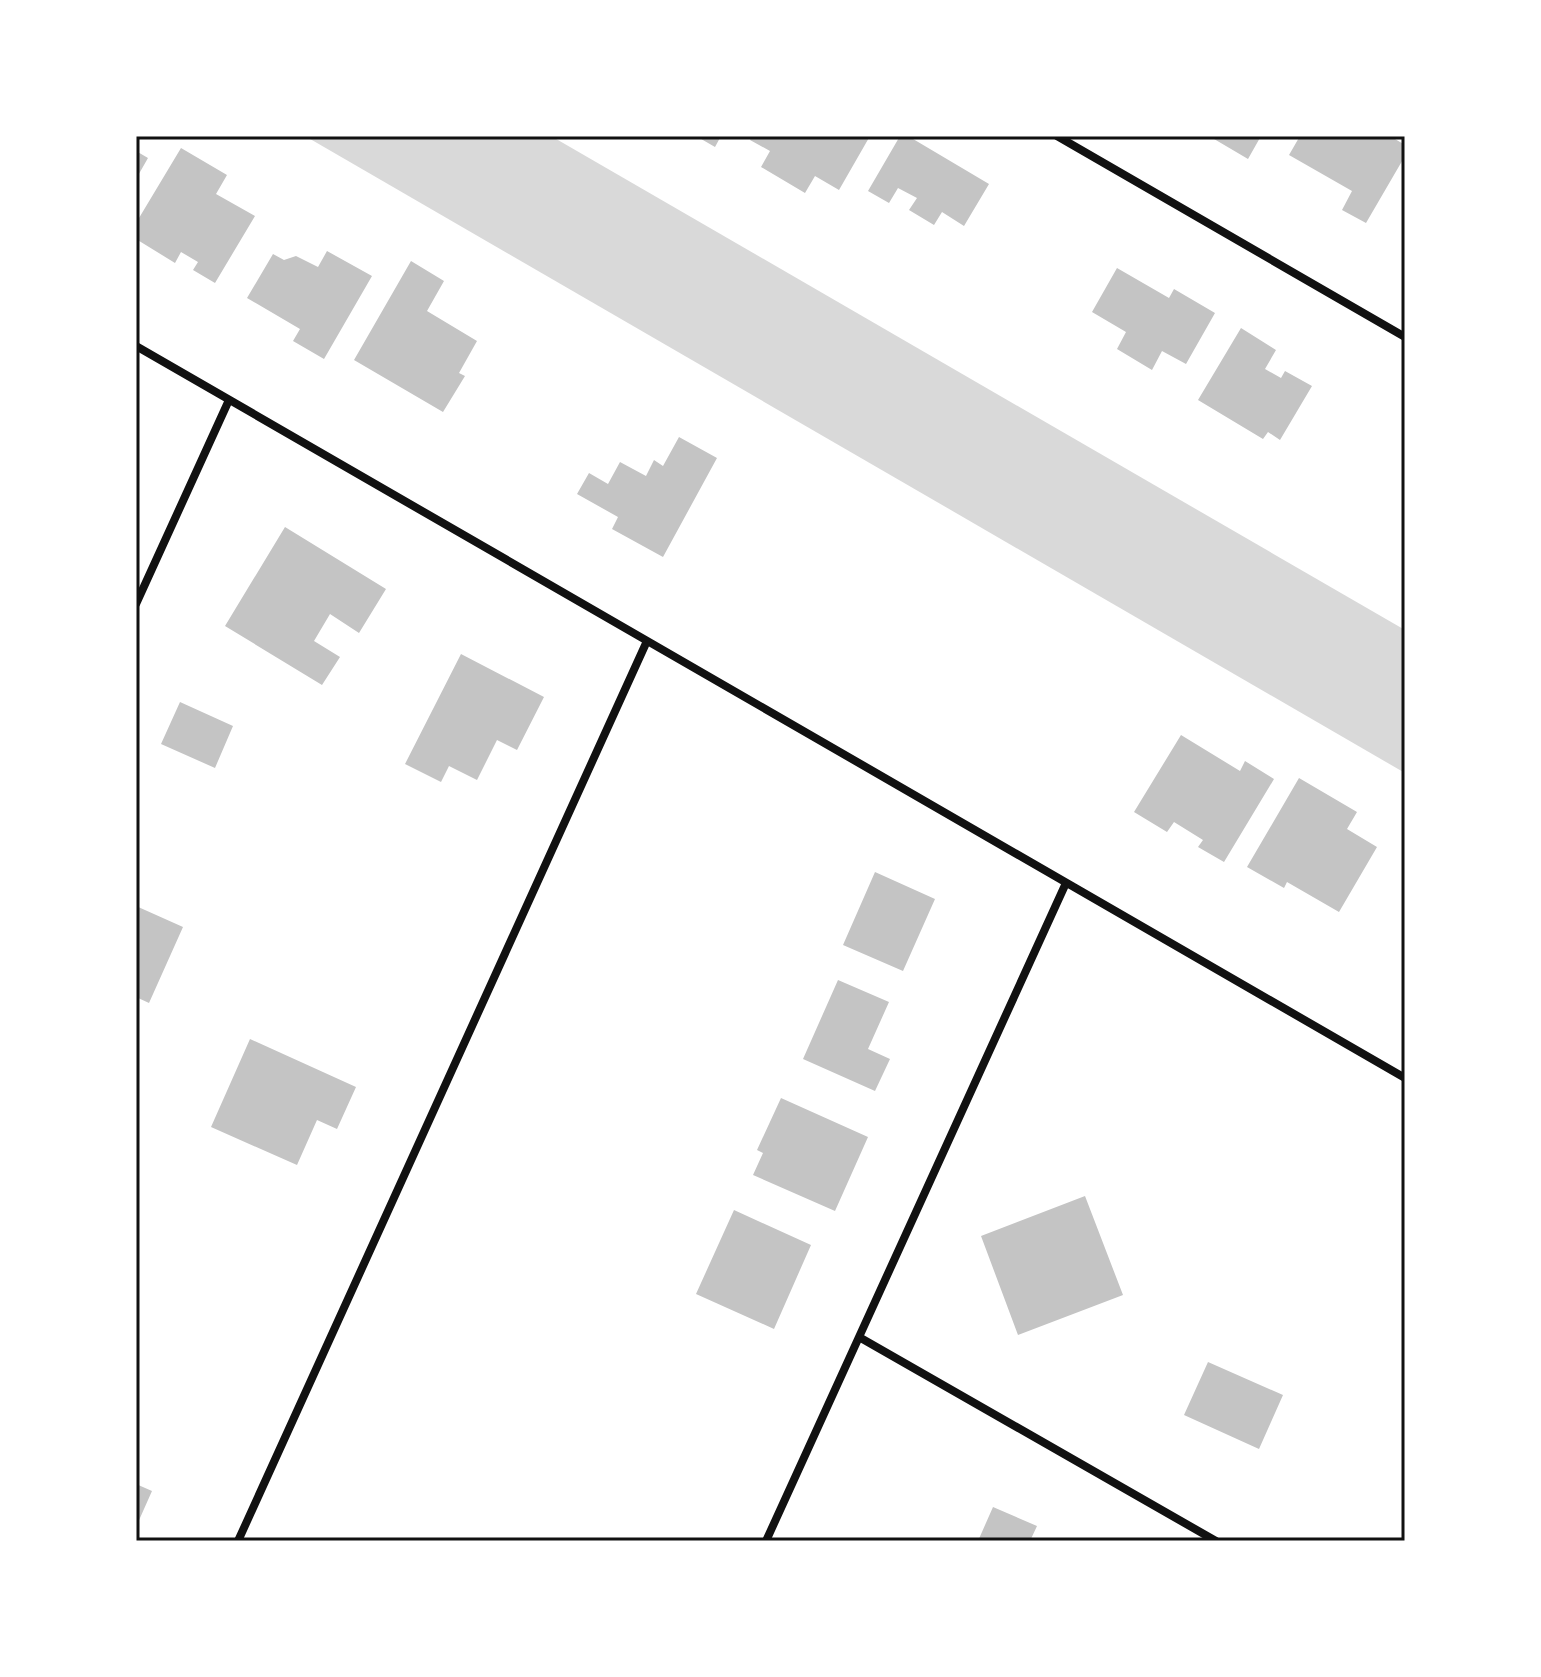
<svg xmlns="http://www.w3.org/2000/svg" width="1541" height="1677" viewBox="0 0 1541 1677" font-family="Cabin,sans-serif">
	<rect width="100%" height="100%" fill="#fff"/>
	<path fill="#d9d9d9" d="M305,136H551L1405,630V773Z"/>
	<path fill="#c4c4c4" d="M696,136H721L715,147Z
		M752,136H870L839,190L815,176L805,193L761,167L770,151L750,140Z
		M900,136H908L989,184L964,226L942,212L934,225L909,210L917,198L898,188L889,203L868,191Z
		M1209,136H1261L1248,159Z
		M1300,136H1390L1405,145V156L1366,223L1342,210L1352,191L1289,155Z
		M181,148L227,175L216,194L255,216L215,283L193,270L198,262L181,252L175,263L136,239V223Z
		M136,151L148,158L136,179Z
		M327,251L372,276L324,359L293,341L300,329L247,298L273,254L284,260L296,256L318,267Z
		M411,261L444,281L427,311L477,341L459,373L465,376L443,412L354,360Z
		M1117,268L1169,298L1174,289L1215,313L1186,364L1162,351L1152,370L1117,349L1126,332L1092,312Z
		M1241,328L1276,350L1265,369L1281,378L1285,371L1312,386L1280,440L1268,432L1263,439L1198,400Z
		M679,437L717,458L663,557L612,529L618,517L577,494L589,473L608,484L620,462L646,476L654,460L663,466Z
		M285,527L386,589L359,633L330,614L314,641L340,657L322,685L225,626Z
		M461,654L544,697L517,750L497,740L477,780L449,766L441,782L405,764Z
		M180,702L233,726L215,768L161,744Z
		M1181,735L1240,771L1245,761L1274,779L1224,862L1198,847L1203,840L1174,822L1167,832L1134,812Z
		M1299,778L1357,812L1347,829L1377,847L1339,912L1287,882L1284,888L1247,867Z
		M875,872L935,899L903,971L843,945Z
		M136,906L183,927L149,1003L136,997Z
		M838,980L889,1002L868,1049L890,1059L875,1091L803,1059Z
		M250,1039L356,1087L337,1129L317,1120L297,1165L211,1127Z
		M781,1098L868,1137L835,1211L753,1175L763,1153L757,1150Z
		M1085,1196L1123,1295L1018,1335L981,1236Z
		M734,1210L811,1245L774,1329L696,1294Z
		M1208,1362L1283,1395L1259,1449L1184,1415Z
		M136,1484L152,1491L136,1527Z
		M993,1507L1037,1526L1030,1541H978Z"/>
	<g fill="none" stroke-linecap="round" stroke-linejoin="round">
		<path stroke="#111" stroke-width="8" d="M1057,136L1405,337
			M136,346L1405,1078
			M136,604L229,400
			M859,1337L1216,1541
			M238,1541L647,641
			M766,1541L1066,883"/>
	</g>
	<rect width="1541" height="1677" fill="none" stroke="#ffffff" stroke-width="276"/>
	<rect x="138" y="138" width="1265" height="1401" fill="none" stroke="#111" stroke-width="3"/>
</svg>
